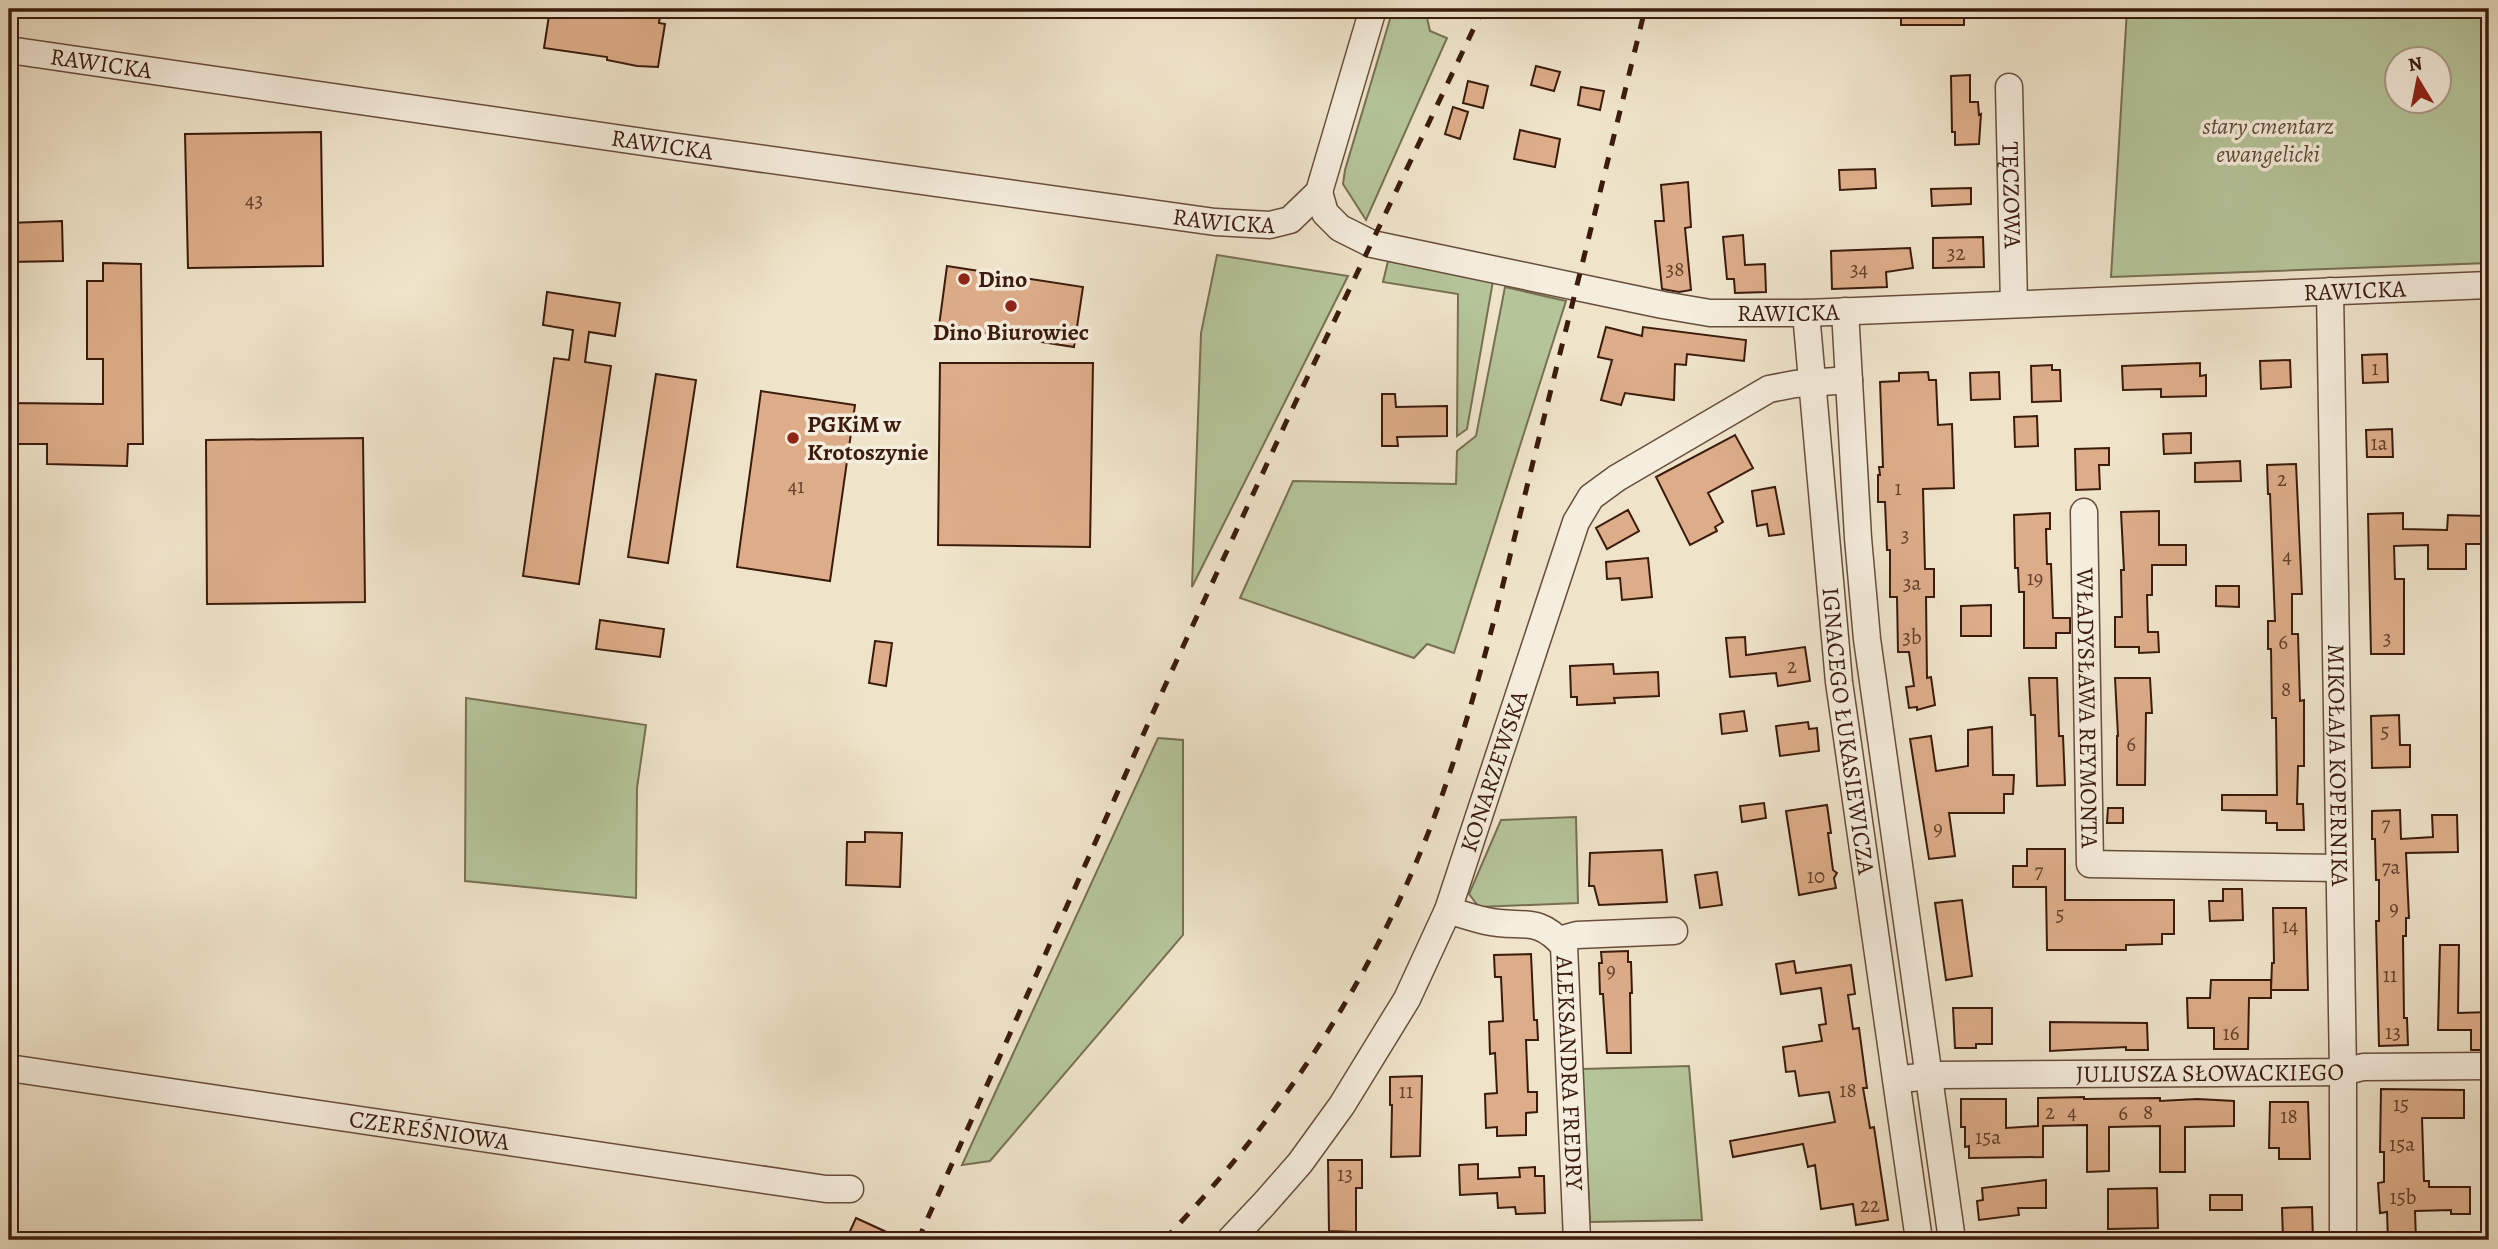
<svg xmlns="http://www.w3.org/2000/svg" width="2498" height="1249" viewBox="0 0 2498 1249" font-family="Alegreya,serif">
	<rect width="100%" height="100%" fill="#efe4ca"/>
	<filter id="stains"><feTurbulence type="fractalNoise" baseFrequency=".00286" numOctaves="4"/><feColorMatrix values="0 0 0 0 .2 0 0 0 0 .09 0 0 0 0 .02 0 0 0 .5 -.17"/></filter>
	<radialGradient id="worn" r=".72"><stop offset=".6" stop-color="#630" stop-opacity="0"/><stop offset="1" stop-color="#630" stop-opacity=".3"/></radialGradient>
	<path fill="#b5c59a" stroke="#787053" stroke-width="2" fill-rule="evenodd" d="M1393,9H1425L1430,31L1447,38L1366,220L1343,184L1345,170Z
		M2127,9H2489V263L2111,277ZM2396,60H2438V102H2396Z
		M1217,255L1348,276L1192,587L1201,333Z
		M1388,261L1493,281L1467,429L1457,436L1458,294L1383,282Z
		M1505,287L1566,301L1454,653L1427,644L1414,658L1240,598L1293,481L1456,484L1457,451L1476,436Z
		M466,698L646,725L637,788L636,898L465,881Z
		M1158,738L1183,740V935L990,1161L962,1165Z
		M1576,817L1578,903L1479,907L1469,894L1501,820Z
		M1689,1066L1702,1220L1590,1222L1582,1069Z"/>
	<path fill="#ddad89" stroke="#3b1b0c" stroke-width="2" d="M550,9H661L659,23L665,24L658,67L637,66L607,60V57L544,48Z
		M1901,9H1964V25H1901Z
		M1536,66L1560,72L1554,91L1531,85Z
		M1970,75V102H1978L1979,115L1981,114L1979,144L1955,145V132H1952L1951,76Z
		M1468,81L1488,86L1483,108L1463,103Z
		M1581,87L1604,91L1600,110L1578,105Z
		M1453,107L1468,112L1460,139L1445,134Z
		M1520,130L1560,139L1555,167L1514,159Z
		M321,132L323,266L188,268L185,134Z
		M1875,169L1876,188L1840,190L1839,170Z
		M1688,182L1691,227L1685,228L1691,290L1679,292L1662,289L1655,221H1664L1661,185Z
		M1971,188V204L1932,206L1931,189Z
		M62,221L63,261L9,262V223Z
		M1743,235L1745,265L1765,264L1766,292L1735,293L1734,279H1727L1723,237Z
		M1983,237L1984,267L1933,268V238Z
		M1910,248L1913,268L1886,272L1887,287L1832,289L1831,251Z
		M103,263L141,264L143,444H128L127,466L47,464V444H9V403L103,404V359H87V281H103Z
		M947,266L1083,287L1074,347L939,326Z
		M547,292L620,303L615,336L589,332L585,362L611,366L579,584L523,576L554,358L569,360L573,330L543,325Z
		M1606,327L1642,336L1643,327L1746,340L1744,361L1687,354L1686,365L1675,364L1674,400L1625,393L1621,405L1601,400L1612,360L1598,357Z
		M2387,354L2388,382L2363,383L2362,355Z
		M2290,360L2291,387L2261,389L2260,361Z
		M940,363H1093L1090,547L938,545Z
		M2200,363V376L2206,375V396L2161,397V389L2123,390L2122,366Z
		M2052,365V370H2060L2061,401L2032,402L2031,366Z
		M1928,372L1929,380H1936L1938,425L1952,424L1954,488L1923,489L1925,569H1934V597H1926L1927,678L1931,677L1935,705L1917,710V707L1909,708L1906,687L1914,686L1909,652H1898L1897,597H1890V550H1887L1885,502H1878V475H1880L1879,467H1883L1880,382L1899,381V373Z
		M1999,372L2000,399L1971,400L1970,373Z
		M656,374L696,380L668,563L628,557Z
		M761,391L855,405L830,581L737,567Z
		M1382,394H1395L1396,407L1447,406V436L1397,437L1398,446H1382Z
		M2037,416L2038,446L2015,447L2014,417Z
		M2392,429L2393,457H2367L2366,430Z
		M2191,433V453L2164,454L2163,434Z
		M1735,435L1753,468L1708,493L1723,522L1715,527L1717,531L1690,545L1656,477Z
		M363,438L365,602L207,604L206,440Z
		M2109,448V465H2099L2100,489L2076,490L2075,449Z
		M2240,461L2241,481L2195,482V463Z
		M2296,464L2302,594H2292V634H2298L2300,701L2304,700V766H2298L2297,804H2303L2304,830H2277V823H2266V811L2222,810V795H2277L2276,718H2272L2271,649H2268V621H2275L2270,494H2268L2267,465Z
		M1775,487L1784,534L1769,536L1767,524L1757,526L1752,491Z
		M1628,510L1639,531L1607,549L1596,528Z
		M2159,511V545H2186V565H2152V595H2147L2148,632H2158L2159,652L2139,653V647H2115V617H2122L2121,570H2124L2121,512Z
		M2050,513V529H2046L2047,564H2051L2053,618H2070V633H2056V648H2024V592H2019L2018,568H2015L2014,515Z
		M2403,513V529L2447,530L2448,515L2486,516V544H2466V569H2428V545L2394,546L2395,579H2404V654H2371L2368,514Z
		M1648,558L1652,597L1622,600L1620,578L1607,579L1606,562Z
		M2216,586H2239V607L2216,606Z
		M1991,605V636H1961V606Z
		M600,620L664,629L660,657L596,649Z
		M1745,637L1746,655L1805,647L1810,681L1778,686L1776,673L1730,677L1726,638Z
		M875,641L892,643L886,686L869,683Z
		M1613,664L1614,674L1658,672L1659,696L1614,698L1615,703L1577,705V697H1571L1570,666Z
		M2029,678H2057L2059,736H2063L2065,785L2037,786L2035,715H2031Z
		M2115,678H2150L2152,713H2146L2145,785H2117V736H2118Z
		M1744,711L1747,731L1722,734L1720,714Z
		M2399,715L2400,745H2410V767L2372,768L2371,716Z
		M1808,722L1809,729L1817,728L1819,751L1780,756L1776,726Z
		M1992,727L1993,775H2014L2013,794H2004V813H1949L1955,856L1929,859L1910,739L1931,736L1936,771L1968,766V730Z
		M1764,803L1766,818L1742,822L1740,806Z
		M1827,805L1831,833H1828L1833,870L1837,873L1834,878L1836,888L1799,895L1786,811Z
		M2108,808H2123V823H2107Z
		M2400,810L2401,839L2433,837L2432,815H2457L2458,852L2406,853L2409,918H2406V936H2403L2404,1018H2407L2408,1045L2379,1046L2376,921H2379V880H2376L2375,839H2372V811Z
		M865,832L902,833L900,887L846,885L847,842H865Z
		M2027,849H2065V900H2174V934H2162V944L2126,945V950H2047L2046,887H2013V866H2027Z
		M1662,850L1667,902L1599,905L1594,886H1589L1590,853Z
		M1717,872L1722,905L1700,908L1695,875Z
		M2223,889H2242L2243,920L2210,921L2209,901H2223Z
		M1962,900L1972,976L1946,980L1935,903Z
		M2273,908H2306L2308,990H2271L2272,963H2274Z
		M2440,945H2459L2458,1013L2489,1012V1050H2471V1030H2438Z
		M1628,951V962H1631L1632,993H1630L1631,1053H1607L1603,994H1600L1599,963H1602L1601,952Z
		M1531,954L1534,1020H1537L1538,1040H1526L1528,1092H1537V1112L1526,1113V1135L1497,1136V1127L1486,1128L1485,1094L1497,1093L1495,1053L1490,1054L1489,1022L1503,1021L1501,977H1495L1494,955Z
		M1794,961L1796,973L1851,965L1855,994L1848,995L1853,1029L1859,1028L1867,1088H1863L1870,1128L1874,1127L1888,1220L1856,1225L1853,1204L1821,1209L1815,1165L1808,1167L1803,1144L1733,1157L1730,1141L1835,1122L1829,1092L1799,1096L1795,1071L1786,1072L1783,1047L1822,1041L1819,1025L1826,1024L1821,988L1781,994L1776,964Z
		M2211,980H2271V998H2249L2248,1049H2214V1028H2188L2187,998H2210Z
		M1953,1008H1992V1044H1976V1048H1955Z
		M2050,1022L2147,1023L2148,1050H2126V1047L2050,1051Z
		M1422,1076L1420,1156L1391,1157L1392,1105H1390V1077Z
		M2381,1089L2464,1090V1118H2422L2424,1181H2429V1187H2470V1214H2451V1210L2415,1211L2416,1240H2388L2387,1212L2380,1213L2378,1183L2384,1182V1152H2380Z
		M2084,1097V1099L2160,1098V1101L2197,1099L2234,1101V1126L2185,1127V1172H2160V1126L2109,1127V1171L2087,1172V1125L2043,1126V1157L1969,1158V1146L1965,1147V1127H1961V1099H2006V1128L2038,1126V1098Z
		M2270,1102H2308L2310,1159H2279V1148H2269Z
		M1328,1160H1362V1188H1356V1232L1329,1231Z
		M1478,1164V1179L1520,1177L1519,1168L1535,1167V1176H1544L1545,1213L1516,1214L1515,1207L1498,1208L1497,1193L1460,1195L1459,1165Z
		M2046,1180V1208H2018L2019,1215L1979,1220L1977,1201L1983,1200L1982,1188Z
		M2157,1188L2158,1228L2108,1229V1189Z
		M2210,1195H2242V1210H2210Z
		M2312,1207L2313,1240H2283L2282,1208Z
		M856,1218L904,1240H846Z"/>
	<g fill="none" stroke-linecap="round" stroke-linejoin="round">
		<defs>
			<g id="minor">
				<path id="s1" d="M9,50L671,146L1215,222L1270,225L1290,220L1319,192L1373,9"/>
				<path id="s2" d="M2009,87L2014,304"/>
				<path id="s3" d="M1319,192L1325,213L1340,228L1372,244L1663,305L1710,313H1806L2489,285"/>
				<path id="s4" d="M2330,291L2343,1072V1240"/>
				<path d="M1845,311L1858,538L1867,639L1952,1240"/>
				<path id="s5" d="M1806,313L1839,682L1919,1240"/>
				<path id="s6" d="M2084,512L2090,864L2339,868"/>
				<path id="s7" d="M1448,910C1461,914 1473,918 1486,921C1520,929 1537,914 1564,946L1577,1240"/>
				<path d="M1559,940L1577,935L1674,931"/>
				<path id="s8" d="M9,1068L826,1189H850"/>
				<path id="s9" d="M1911,1078L1939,1075L2343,1072L2363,1067L2489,1066"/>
				<path id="s10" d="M1230,1240L1264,1204L1300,1163L1342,1105L1407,999L1448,910L1576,522L1591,497L1617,478L1769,389L1795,384L1849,380"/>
			</g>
		</defs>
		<use href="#minor" stroke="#684d3c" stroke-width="29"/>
		<use href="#minor" stroke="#f5eddd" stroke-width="26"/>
		<path stroke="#3b1b0c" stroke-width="5" stroke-dasharray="12 12" stroke-linecap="butt" d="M918,1240L1164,688L1288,418L1483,9
			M1164,1240C1277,1122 1367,988 1427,836C1475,713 1503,582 1535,454C1572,305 1609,157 1645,9"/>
	</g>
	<g fill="#8f2418" stroke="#f5eddd" stroke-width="2.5">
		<circle cx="964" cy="279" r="7"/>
		<circle cx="1011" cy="306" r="7"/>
		<circle cx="793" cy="438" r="7"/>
	</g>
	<g text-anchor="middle" stroke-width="7" stroke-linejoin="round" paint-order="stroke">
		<g font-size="21" fill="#64402b">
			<text x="254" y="207">43</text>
			<text x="1956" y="260">32</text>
			<text x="1675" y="276">38</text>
			<text x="1859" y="276">34</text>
			<text x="2375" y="375">1</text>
			<text x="2379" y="450">1a</text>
			<text x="2282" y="486">2</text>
			<text x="796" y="493">41</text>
			<text x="1898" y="495">1</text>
			<text x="1905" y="542">3</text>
			<text x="2287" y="563">4</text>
			<text x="2035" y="585">19</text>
			<text x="1912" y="590">3a</text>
			<text x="1912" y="644">3b</text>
			<text x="2387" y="645">3</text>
			<text x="2283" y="649">6</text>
			<text x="1792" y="673">2</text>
			<text x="2286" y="696">8</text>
			<text x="2385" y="738">5</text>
			<text x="2131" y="751">6</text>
			<text x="2386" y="831">7</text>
			<text x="1938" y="835">9</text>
			<text x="2391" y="874">7a</text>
			<text x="2039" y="878">7</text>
			<text x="1816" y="883">10</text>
			<text x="2394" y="915">9</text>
			<text x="2060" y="921">5</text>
			<text x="2290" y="933">14</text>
			<text x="1611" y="977">9</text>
			<text x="2390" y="982">11</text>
			<text x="2393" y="1039">13</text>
			<text x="2231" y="1040">16</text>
			<text x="1848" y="1097">18</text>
			<text x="1406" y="1098">11</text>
			<text x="2401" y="1111">15</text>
			<text x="2050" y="1119">2</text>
			<text x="2072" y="1119">4</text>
			<text x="2148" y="1119">8</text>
			<text x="2123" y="1120">6</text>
			<text x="2289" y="1123">18</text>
			<text x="1988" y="1144">15a</text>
			<text x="2402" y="1151">15a</text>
			<text x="1345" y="1181">13</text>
			<text x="2403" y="1204">15b</text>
			<text x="1870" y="1212">22</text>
		</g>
		<g font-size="24" fill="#3b1b0c" stroke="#f5eddd">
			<text dy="8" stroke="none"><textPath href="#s1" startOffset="93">RAWICKA</textPath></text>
			<text dy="8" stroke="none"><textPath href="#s1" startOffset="660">RAWICKA</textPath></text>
			<text dy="8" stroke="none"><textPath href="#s2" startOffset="108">TĘCZOWA</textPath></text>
			<text dy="8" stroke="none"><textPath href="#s1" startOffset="1227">RAWICKA</textPath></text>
			<text dy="8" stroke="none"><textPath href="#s3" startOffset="1069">RAWICKA</textPath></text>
			<text dy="8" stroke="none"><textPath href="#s3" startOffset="502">RAWICKA</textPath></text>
			<text dy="8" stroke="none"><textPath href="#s6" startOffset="196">WŁADYSŁAWA REYMONTA</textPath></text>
			<text dy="8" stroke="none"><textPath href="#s5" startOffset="420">IGNACEGO ŁUKASIEWICZA</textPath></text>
			<text dy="8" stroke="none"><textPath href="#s4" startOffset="474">MIKOŁAJA KOPERNIKA</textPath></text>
			<text dy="8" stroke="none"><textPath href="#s10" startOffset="544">KONARZEWSKA</textPath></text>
			<text dy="8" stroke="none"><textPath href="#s9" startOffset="299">JULIUSZA SŁOWACKIEGO</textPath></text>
			<text dy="8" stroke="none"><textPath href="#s7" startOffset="252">ALEKSANDRA FREDRY</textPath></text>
			<text dy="8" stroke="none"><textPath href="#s8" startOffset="425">CZEREŚNIOWA</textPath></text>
		</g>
		<g font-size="24" font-style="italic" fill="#604e37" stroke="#f5eddd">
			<text x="2268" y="134">stary cmentarz<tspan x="2268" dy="28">ewangelicki</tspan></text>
		</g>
		<g font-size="24" font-weight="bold" fill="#3b1b0c" stroke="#f5eddd" text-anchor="start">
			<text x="978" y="287">Dino</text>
			<text x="1011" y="340" text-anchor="middle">Dino Biurowiec</text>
			<text x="807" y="432">PGKiM w<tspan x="807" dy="28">Krotoszynie</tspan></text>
		</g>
	</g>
	<rect width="2498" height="1249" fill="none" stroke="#efe4ca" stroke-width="35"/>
	<rect x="10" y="10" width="2477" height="1228" fill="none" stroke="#3b1b0c" stroke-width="3.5"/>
	<rect x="18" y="18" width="2463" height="1214" fill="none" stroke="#3b1b0c" stroke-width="2"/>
	<g transform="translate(2418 80) rotate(350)"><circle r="33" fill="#f5eddd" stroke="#ab9989" stroke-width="2"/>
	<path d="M0-5L12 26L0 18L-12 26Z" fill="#8f2418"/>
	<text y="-10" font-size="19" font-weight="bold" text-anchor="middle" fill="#3b1b0c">N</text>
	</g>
	<rect width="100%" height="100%" filter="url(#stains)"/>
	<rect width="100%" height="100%" fill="url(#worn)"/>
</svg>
